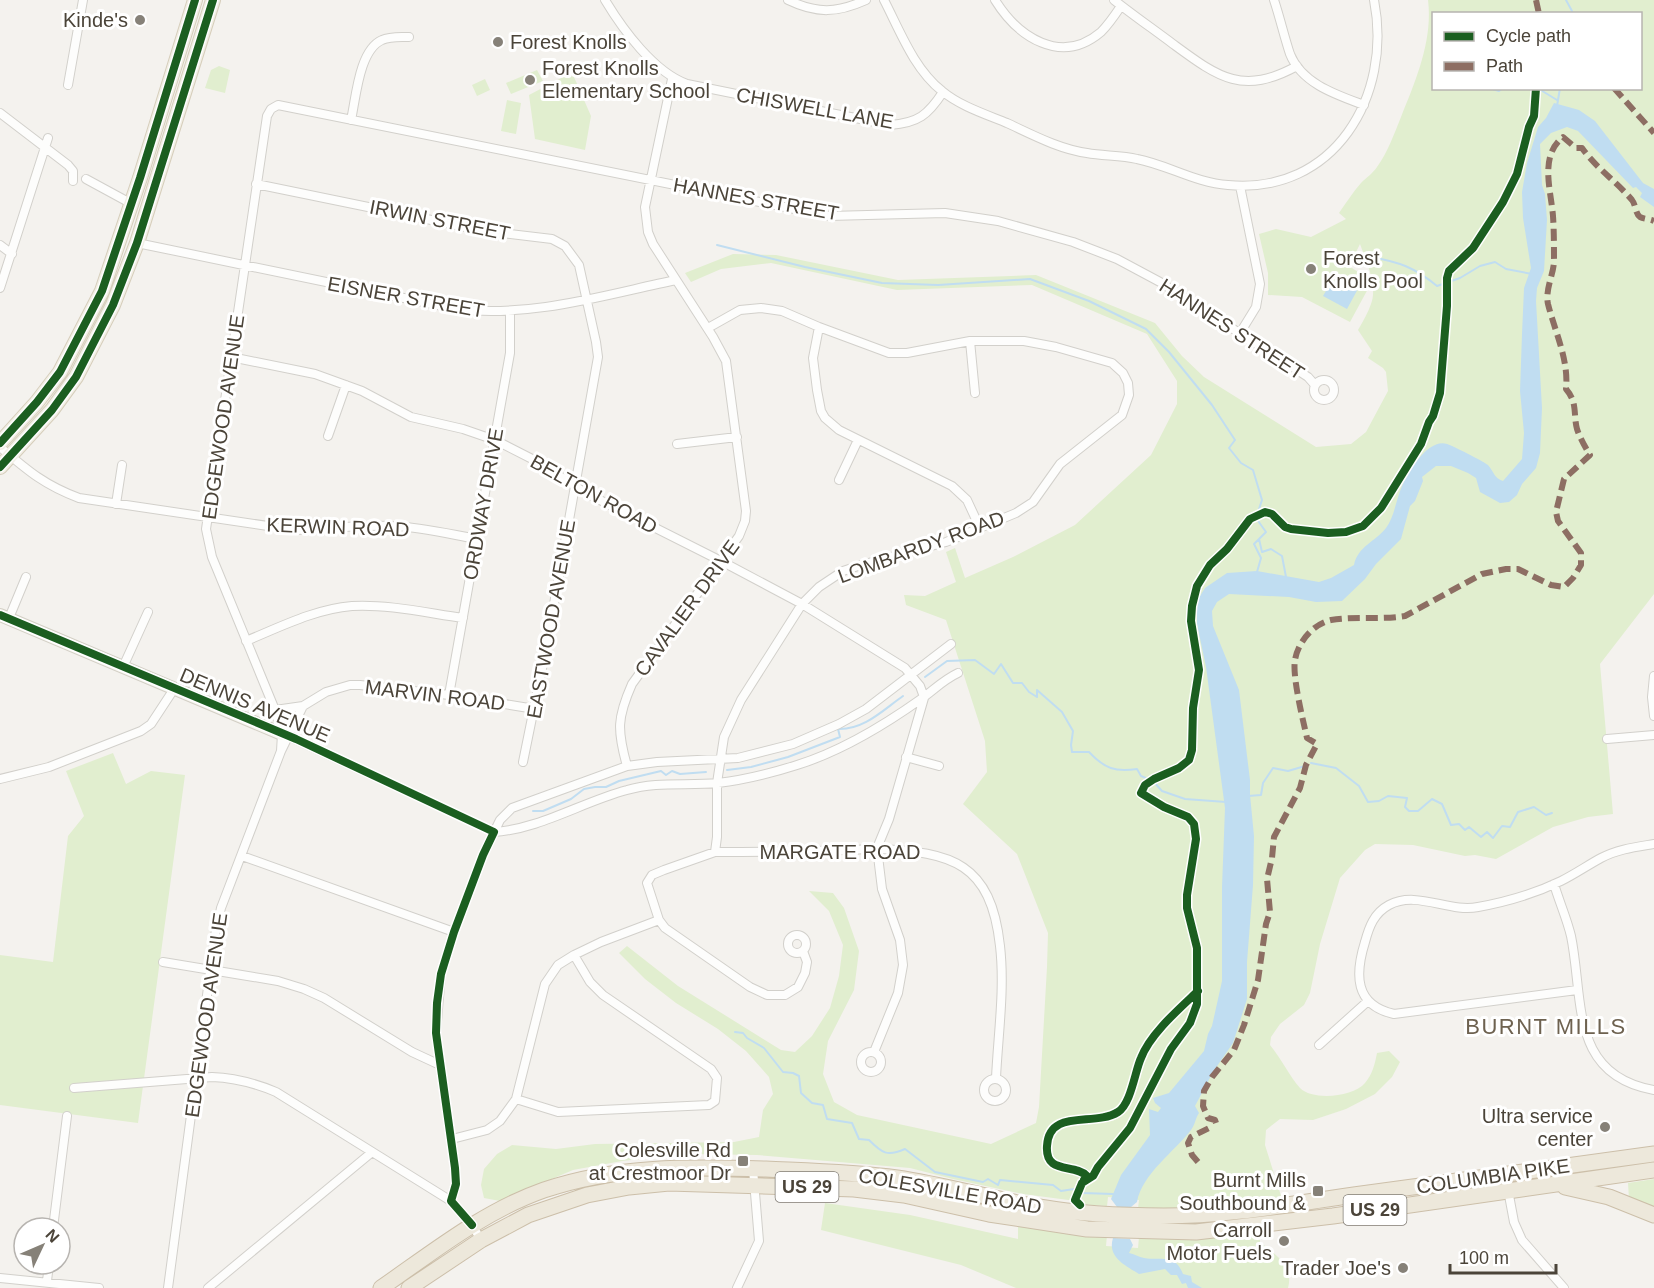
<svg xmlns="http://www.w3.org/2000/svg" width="1654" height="1288" viewBox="0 0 1654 1288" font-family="Arial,sans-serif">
	<rect width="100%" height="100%" fill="#f4f2ee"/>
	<path fill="#e1eecf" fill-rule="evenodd" d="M1428,0H1654V594L1600,664L1613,814L1588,817L1553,827L1496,859L1475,855L1465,856L1413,845L1375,844L1365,850L1340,878L1320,944L1310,993L1304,1005L1280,1024L1271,1037L1270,1045C1281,1058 1290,1077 1300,1088C1313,1101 1353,1097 1365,1083C1372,1075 1375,1064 1377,1053L1389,1051L1400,1062L1392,1077L1375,1094L1346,1109L1313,1120L1280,1119L1266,1130L1265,1145L1282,1199L1209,1207L1138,1209L1139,1200L1108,1197L1107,1206L1076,1204V1201L1023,1194L953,1179L910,1168L757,1155L686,1154L622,1161L573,1170L500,1201L484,1198L481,1185L484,1169L497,1154L512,1145L556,1149L595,1144L734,1142L759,1137L763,1110L773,1094L769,1077L746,1051L718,1029L676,1003L645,979L619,953L627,946L678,986L781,1050L795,1052L812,1036L830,1008L839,976L843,945L829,911L809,891L833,893L844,908L859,951L854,990L828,1041L823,1074L834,1102L857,1115L991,1144L1036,1123L1039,1107L1047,967L1048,933L1017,854L963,804L987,772L985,741L946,620L906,605L904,595L925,596L956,582L946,552L955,548L965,578L1013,557L1075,525L1151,455L1177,404V381L1147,334L1032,285L897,290L771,263L721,269L691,282L685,273L733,254L776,255L898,280L1036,275L1155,323L1182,356L1204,377L1316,447L1351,444L1366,432L1388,391L1386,372L1383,368L1368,358L1372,351L1358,330C1363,321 1368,313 1371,304C1378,286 1366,261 1360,244L1349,266L1364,276L1369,287L1350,322L1302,297L1268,295V273L1259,234L1276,229L1311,237L1346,219L1339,213C1346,203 1353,192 1361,183C1366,178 1373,173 1377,167C1388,152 1394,134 1401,117C1416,80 1433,40 1428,0ZM1434,14H1640V88H1434Z
		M219,66L230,70L225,93L205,88L211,70Z
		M537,70L543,81L511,94L506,83Z
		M567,75L574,77L591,116L585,150L535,139L529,95Z
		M485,79L490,90L477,96L472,85Z
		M507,100L521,103L516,134L501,131Z
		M113,753L126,784L151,771L185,775L138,1123L0,1105V955L53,962L68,836L84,816L66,771Z
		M1654,1179V1214L1629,1199L1628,1183Z
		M825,1203L910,1215L1018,1239V1226L1083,1236L1107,1235L1106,1246L1138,1248L1139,1237L1260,1230V1242C1276,1255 1294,1266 1288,1288H1016L961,1265L821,1230Z"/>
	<path fill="#c0ddf1" d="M1554,103L1579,110L1595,121L1643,183L1654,189V207L1640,197L1642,193L1636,187L1633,188L1578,131L1567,127L1551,133L1540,144L1542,185L1545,194L1547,220L1544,271L1537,288L1536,301L1542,408L1540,453L1536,468L1522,484L1517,495L1509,502L1500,503L1480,492L1476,478L1468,473L1451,466H1436L1422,477L1423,481L1415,501L1410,506L1401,539L1376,564L1365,579L1342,601L1316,602L1289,597L1229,594L1217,602L1212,611L1213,626L1239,690L1250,780V795L1254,836L1253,885L1247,962V999L1233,1043L1213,1072L1195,1106L1199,1113C1195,1119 1195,1125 1191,1130C1175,1151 1142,1174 1137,1202L1131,1207H1117L1111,1199L1121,1175L1150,1135L1149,1109L1158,1112L1161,1108L1155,1103L1153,1098L1169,1093L1204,1051L1208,1034L1212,1026L1222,981V887L1225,808L1206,667L1197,624V601L1205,588L1227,573L1257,571L1319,582L1331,578L1354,565C1358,546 1375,542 1386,528C1395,516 1396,498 1403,484C1409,470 1429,438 1447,444C1453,446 1483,461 1488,465C1494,472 1494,478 1503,481L1522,459L1524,433L1520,391L1522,334L1524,288L1531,268L1523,218L1522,192L1527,163L1538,127L1546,118Z
		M1349,282L1359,287L1347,309L1323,296L1330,284L1343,291Z
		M1113,1238L1130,1239L1133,1245L1129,1253C1134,1254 1139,1257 1144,1258C1161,1261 1175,1253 1183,1274L1191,1276L1192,1282L1202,1288H1188L1186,1283L1182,1284L1177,1275H1171L1165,1269L1139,1274C1125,1265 1107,1257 1113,1238Z"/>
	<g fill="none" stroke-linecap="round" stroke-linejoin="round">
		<path stroke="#c0ddf1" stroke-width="2" d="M1566,0L1572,11L1571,14
			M1489,88L1499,91L1503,88
			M1531,88L1539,89L1557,100
			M1466,89V88
			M1557,106L1560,88
			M717,245L805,267L882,283L938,285L1030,279L1089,301L1146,329L1169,352L1212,405L1235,440L1229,448L1241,463L1253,470L1262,500L1256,518L1266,532L1254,544L1261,558L1257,572
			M1371,257C1399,262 1414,267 1437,286L1460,278L1480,266L1495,262L1506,269L1532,274
			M1259,539L1262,552L1271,549L1282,556L1286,577
			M925,677L947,661L975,660L994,674L1001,664L1013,683H1022L1029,692L1037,697V690L1062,712L1073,731L1071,745L1072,752H1089C1105,769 1115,772 1137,769L1141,776L1153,781L1162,791L1185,799L1226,802
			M1311,763L1336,768L1359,786L1368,802L1379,801L1388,796L1407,798L1405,807L1409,811H1418L1432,799L1442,804L1451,825L1459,824L1465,830L1469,827L1481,837L1487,832L1493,838L1502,826L1510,827L1518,812L1534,807L1546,815L1552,813
			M727,770L751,767L788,757L840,737L838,729C864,730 883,710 903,696
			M1248,796L1261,795L1263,783L1273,768L1288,771L1305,766
			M533,811H543L571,799L584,789L595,787H606L619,781L661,771L666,775L672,771L680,774L706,772
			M735,1032L743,1033L747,1038L764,1048L783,1072L793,1073L799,1076L801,1093L812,1103L823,1105L827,1119L852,1123L859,1139L869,1140C882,1153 887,1157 905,1149L935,1172L983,1182L988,1179L998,1185L1000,1180L1053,1185L1061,1191L1074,1189L1083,1193L1113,1194"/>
		<defs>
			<path id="street" d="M605,0C623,30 654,72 687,84L890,125C918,123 928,115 943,92
				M788,0C817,14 837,13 866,0
				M884,0C900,31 914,69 942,91C960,106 985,114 1007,123C1033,135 1059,149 1087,153C1103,156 1121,155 1137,159C1168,165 1196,183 1228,185C1334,195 1393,96 1374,0
				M995,0C1018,37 1061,66 1101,32C1109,24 1115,15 1121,6
				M1114,0C1133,15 1153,29 1173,44C1218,77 1242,96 1297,66
				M1274,0C1280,18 1284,36 1290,54C1302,84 1337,95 1364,105
				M68,85L83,0
				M0,113L68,165L73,171V181
				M351,120C356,98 359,50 382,40C390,36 401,37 409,37
				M86,179L132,204
				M256,184L485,231L552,239L565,246L579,265L596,342L598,357L546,649L523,762
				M137,243L457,309C531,318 604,295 676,280
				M0,245L12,254
				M0,288L48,138
				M819,327L813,358L817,390L821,411L825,418L839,430L952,486L967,500L980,528
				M708,328L740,310L761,308L782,311L819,327L889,353H907L970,341H1024L1056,347L1112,363L1123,373L1128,383L1129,395L1122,415L1060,464L1033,502L1016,513L946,542L861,565L843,571L819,587L802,604L741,700L724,737L717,783V837L715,852
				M1240,333L1256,307L1260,284L1240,186
				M970,341L975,393
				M231,357L315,374L362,391L411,417L463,429L495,440L538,462L584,492L721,561L802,604L905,668L920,686L924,697
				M1314 390a10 10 0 1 1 20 0a10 10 0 1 1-20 0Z
				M328,436L346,385
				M677,444L737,437
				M0,447C27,470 44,485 79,498L295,530C328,529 360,524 393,526C421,527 449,534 477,539
				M839,480L858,440
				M116,504L122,465
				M9,618L26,577
				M246,641C280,627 315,609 352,606C388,604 427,613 463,618
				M123,667L148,612
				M1654,676L1652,697L1654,716
				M449,695L510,353V311
				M275,710L303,706
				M284,734L494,832C540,829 582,802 627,790C657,781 687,786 718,783C744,780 772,773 797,765C842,751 883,726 921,699C934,690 943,680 958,673
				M1607,739L1654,735
				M281,751L282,734L275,710L212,557L206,529L267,116L271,109L278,105L829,216L945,213L998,221L1073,242L1117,259L1160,282L1308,377L1315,385
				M906,757L939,766
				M627,766C617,730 617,718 632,684L739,536L745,521L746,511L726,361L713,337L653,244L648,232L645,207L672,79
				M0,779L49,767L141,731L151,724L174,689
				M242,856L454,932
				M1554,884C1559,901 1567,919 1571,936C1584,999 1569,1075 1654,1090
				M788 944a9 9 0 1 1 18 0a9 9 0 1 1-18 0Z
				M803,951L807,962L805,973L798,987L785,995H767L750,987L665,928L659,920L647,883L652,875L664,870L715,852H741C778,852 814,851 851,850C860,850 869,848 878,849C952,852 991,863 1000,946C1005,989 998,1035 996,1078
				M163,962L278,981L304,989L324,998L412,1052L440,1065
				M1577,990L1394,1014C1354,1005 1355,974 1365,942C1369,927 1374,913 1389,905C1417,890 1449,913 1478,907C1506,902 1536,893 1561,881C1575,874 1588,865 1601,858C1618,849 1636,847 1654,844
				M1319,1045L1368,1001
				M861 1062a10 10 0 1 1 20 0a10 10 0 1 1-20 0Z
				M874,1052L898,993L903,965L900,940L882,889L877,848L889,819L924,698
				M984 1090a11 11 0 1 1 22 0a11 11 0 1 1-22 0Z
				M74,1088L212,1077C235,1078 255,1083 276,1092L451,1201L472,1225L481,1240
				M516,1099L558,1112L709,1105L715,1101L717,1078L711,1069L603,995L590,982L574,955
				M452,1139L487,1130L500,1121L516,1099L545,984L558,965L574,955L601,942L659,920
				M1505,1174L1514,1222L1522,1240L1564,1288
				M451,1201L456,1184L455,1168L436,1033L441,974L454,932L483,855L500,820L512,808L627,766L657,762L738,758L793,744L839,724L866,709L951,644
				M53,1228L67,1116
				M0,1278L99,1288
				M47,1281L49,1264
				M168,1288L215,935L221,908L281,751L303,706L326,692L350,685H360L449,695L535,709
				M208,1288L371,1153
				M737,1288L759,1241L753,1169"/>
			<path id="secondary" d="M0,615L282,734"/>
			<path id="primary" d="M0,443L37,402L60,372L102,291L140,178L195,0
				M0,467L52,410L76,377L113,305L137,243L213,0"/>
			<path id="highway" d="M1565,1187L1609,1197L1654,1215
				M381,1288C433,1252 484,1211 544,1190C618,1165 689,1167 766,1169C809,1171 854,1172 897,1178C945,1185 992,1199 1039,1207C1080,1214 1123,1216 1164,1216C1227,1216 1291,1204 1354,1195C1454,1182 1554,1168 1654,1154
				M409,1288L481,1240L528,1215L587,1195L629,1187L669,1183L854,1189L904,1195L989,1214L1087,1229L1196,1232L1333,1216L1654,1170"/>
		</defs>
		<use href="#street" stroke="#d2d0cb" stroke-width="10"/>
		<use href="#secondary" stroke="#d3cfc5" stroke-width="14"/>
		<use href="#primary" stroke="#d6cebb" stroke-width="16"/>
		<use href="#highway" stroke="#ccbfa9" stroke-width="17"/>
		<use href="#street" stroke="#fdfdfc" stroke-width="8"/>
		<use href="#secondary" stroke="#f7f6f1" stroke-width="12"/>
		<use href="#primary" stroke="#f2efe6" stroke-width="14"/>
		<use href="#highway" stroke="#ede8db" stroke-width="15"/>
		<path stroke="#8d6e63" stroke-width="6" stroke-dasharray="12 6" stroke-linecap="butt" d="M1536,0L1539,14
			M1614,88L1654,133
			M1216,1123L1215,1120L1208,1118L1203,1106L1204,1091L1212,1077L1234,1050L1244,1025L1258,980L1266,924L1270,912L1267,879L1272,858L1274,837L1300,788L1306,765L1317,744L1307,738C1303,720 1292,676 1295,660C1298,642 1313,624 1331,620C1355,616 1381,620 1405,616L1482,574L1506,569H1518L1551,585L1564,587L1573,578L1581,565V553L1558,521L1556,512L1564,479L1590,455C1585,447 1580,438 1577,429C1573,414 1578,403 1566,389C1569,360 1555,332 1548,304C1545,290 1553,276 1554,262C1554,247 1554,231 1553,216C1551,190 1539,156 1563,137L1576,148H1582C1596,168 1616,181 1632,200C1636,205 1635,213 1640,217C1644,219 1650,219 1654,221
			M1198,1162L1192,1155L1188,1143L1191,1137L1209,1128"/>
		<defs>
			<path id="cycleway" d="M0,443L37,402L60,372L102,291L140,178L195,0
				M0,467L52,410L76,377L113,305L137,243L213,0
				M0,615L296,739L494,832L483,855L454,932L441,974L437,1003L436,1033L455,1168L456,1184L451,1201L472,1225
				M1084,1180L1087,1176C1074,1163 1045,1175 1047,1146C1049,1108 1094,1127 1118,1112C1131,1104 1135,1071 1141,1058C1150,1034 1179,1009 1198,991
				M1080,1205L1075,1200L1082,1183L1093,1176L1098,1167L1130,1128L1171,1049L1190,1023L1197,1004V948L1187,908V895L1196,839L1194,824L1188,817L1164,807L1141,793L1145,785L1154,779L1179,768L1189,760L1192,750L1193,708L1199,670L1191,621L1192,606L1197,586L1210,565L1227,549L1250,519L1265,512L1272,514L1285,527L1291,529L1328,533L1346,532L1363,526L1381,508L1421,444L1429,422L1433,416L1440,393L1447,306V278L1449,271L1473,248L1503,202L1517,174L1529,127L1534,116L1536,88"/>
		</defs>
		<use href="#cycleway" stroke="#fff" stroke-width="11"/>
		<use href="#cycleway" stroke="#1b5e20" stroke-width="8"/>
	</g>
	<g fill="#868178" stroke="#fff" stroke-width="2">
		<circle cx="140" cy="20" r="6"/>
		<circle cx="498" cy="42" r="6"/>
		<circle cx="530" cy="80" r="6"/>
		<circle cx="1311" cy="269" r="6"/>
		<circle cx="1605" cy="1127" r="6"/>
		<rect x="737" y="1155" width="12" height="12" rx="3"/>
		<rect x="1312" y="1185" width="12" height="12" rx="3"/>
		<circle cx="1284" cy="1241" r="6"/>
		<circle cx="1403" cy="1268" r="6"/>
	</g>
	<g text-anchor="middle" stroke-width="6" stroke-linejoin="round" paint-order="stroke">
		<g fill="#fff" stroke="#817c74" stroke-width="1.5">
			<rect x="775.5" y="1172" width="63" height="30" rx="4.5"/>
			<rect x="1343.5" y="1195" width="63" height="30" rx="4.5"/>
		</g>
		<g font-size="18" font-weight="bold" fill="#4b4439">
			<text x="807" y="1193">US 29</text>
			<text x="1375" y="1216">US 29</text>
		</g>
		<g font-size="20" fill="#4b4439" stroke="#fff" text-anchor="end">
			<text x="128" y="27">Kinde's</text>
			<text x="510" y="49" text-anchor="start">Forest Knolls</text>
			<text x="542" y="75" text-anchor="start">Forest Knolls<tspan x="542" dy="23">Elementary School</tspan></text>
			<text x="1323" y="265" text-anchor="start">Forest<tspan x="1323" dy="23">Knolls Pool</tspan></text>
			<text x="1593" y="1123">Ultra service<tspan x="1593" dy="23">center</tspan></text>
			<text x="731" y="1157">Colesville Rd<tspan x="731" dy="23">at Crestmoor Dr</tspan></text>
			<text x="1306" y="1187">Burnt Mills<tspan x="1306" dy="23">Southbound &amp;</tspan></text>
			<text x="1272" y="1237">Carroll<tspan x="1272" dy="23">Motor Fuels</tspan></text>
			<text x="1391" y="1275">Trader Joe's</text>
		</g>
		<g font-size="20" fill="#4b4439" stroke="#fff">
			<text transform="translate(815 108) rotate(10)" y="7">CHISWELL LANE</text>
			<text transform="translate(756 199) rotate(10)" y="7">HANNES STREET</text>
			<text transform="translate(440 220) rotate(11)" y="7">IRWIN STREET</text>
			<text transform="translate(406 297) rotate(10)" y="7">EISNER STREET</text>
			<text transform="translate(1232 329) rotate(33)" y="7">HANNES STREET</text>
			<text transform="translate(223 417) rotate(-82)" y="7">EDGEWOOD AVENUE</text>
			<text transform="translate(594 494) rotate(29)" y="7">BELTON ROAD</text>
			<text transform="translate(483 504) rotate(-80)" y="7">ORDWAY DRIVE</text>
			<text transform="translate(338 527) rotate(2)" y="7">KERWIN ROAD</text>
			<text transform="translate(921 547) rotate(-20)" y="7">LOMBARDY ROAD</text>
			<text transform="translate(687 608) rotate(-54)" y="7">CAVALIER DRIVE</text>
			<text transform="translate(551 619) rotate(-80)" y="7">EASTWOOD AVENUE</text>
			<text transform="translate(435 695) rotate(7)" y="7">MARVIN ROAD</text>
			<text transform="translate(255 705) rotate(23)" y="7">DENNIS AVENUE</text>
			<text x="840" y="859">MARGATE ROAD</text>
			<text transform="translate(206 1015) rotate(-82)" y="7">EDGEWOOD AVENUE</text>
			<text transform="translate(1493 1176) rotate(-8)" y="7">COLUMBIA PIKE</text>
			<text transform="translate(950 1191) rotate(10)" y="7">COLESVILLE ROAD</text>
		</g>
		<g font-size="22" letter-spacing="1.5" fill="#6e6250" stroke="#fff">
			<text x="1546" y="1034">BURNT MILLS</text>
		</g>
	</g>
	<rect x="1432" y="12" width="210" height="78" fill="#ffffff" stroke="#b7b4b0" stroke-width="1.5"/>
	<rect x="1444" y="32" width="30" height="9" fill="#1b5e20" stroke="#b7b4b0" stroke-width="1.5"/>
	<text x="1486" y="42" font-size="18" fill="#4b4439">Cycle path</text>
	<rect x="1444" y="62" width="30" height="9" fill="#8d6e63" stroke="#b7b4b0" stroke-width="1.5"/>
	<text x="1486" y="72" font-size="18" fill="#4b4439">Path</text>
	<g transform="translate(42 1246) rotate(46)"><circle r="28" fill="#ffffff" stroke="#b7b4b0" stroke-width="1.5"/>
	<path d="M0-4.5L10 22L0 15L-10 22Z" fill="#868178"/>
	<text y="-9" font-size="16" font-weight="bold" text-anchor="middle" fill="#4b4439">N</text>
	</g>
	<path d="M1450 1264v9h106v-9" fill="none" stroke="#4b4439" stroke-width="3"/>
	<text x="1459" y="1264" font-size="18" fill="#4b4439" stroke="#ffffff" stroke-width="4.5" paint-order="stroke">100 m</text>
</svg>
